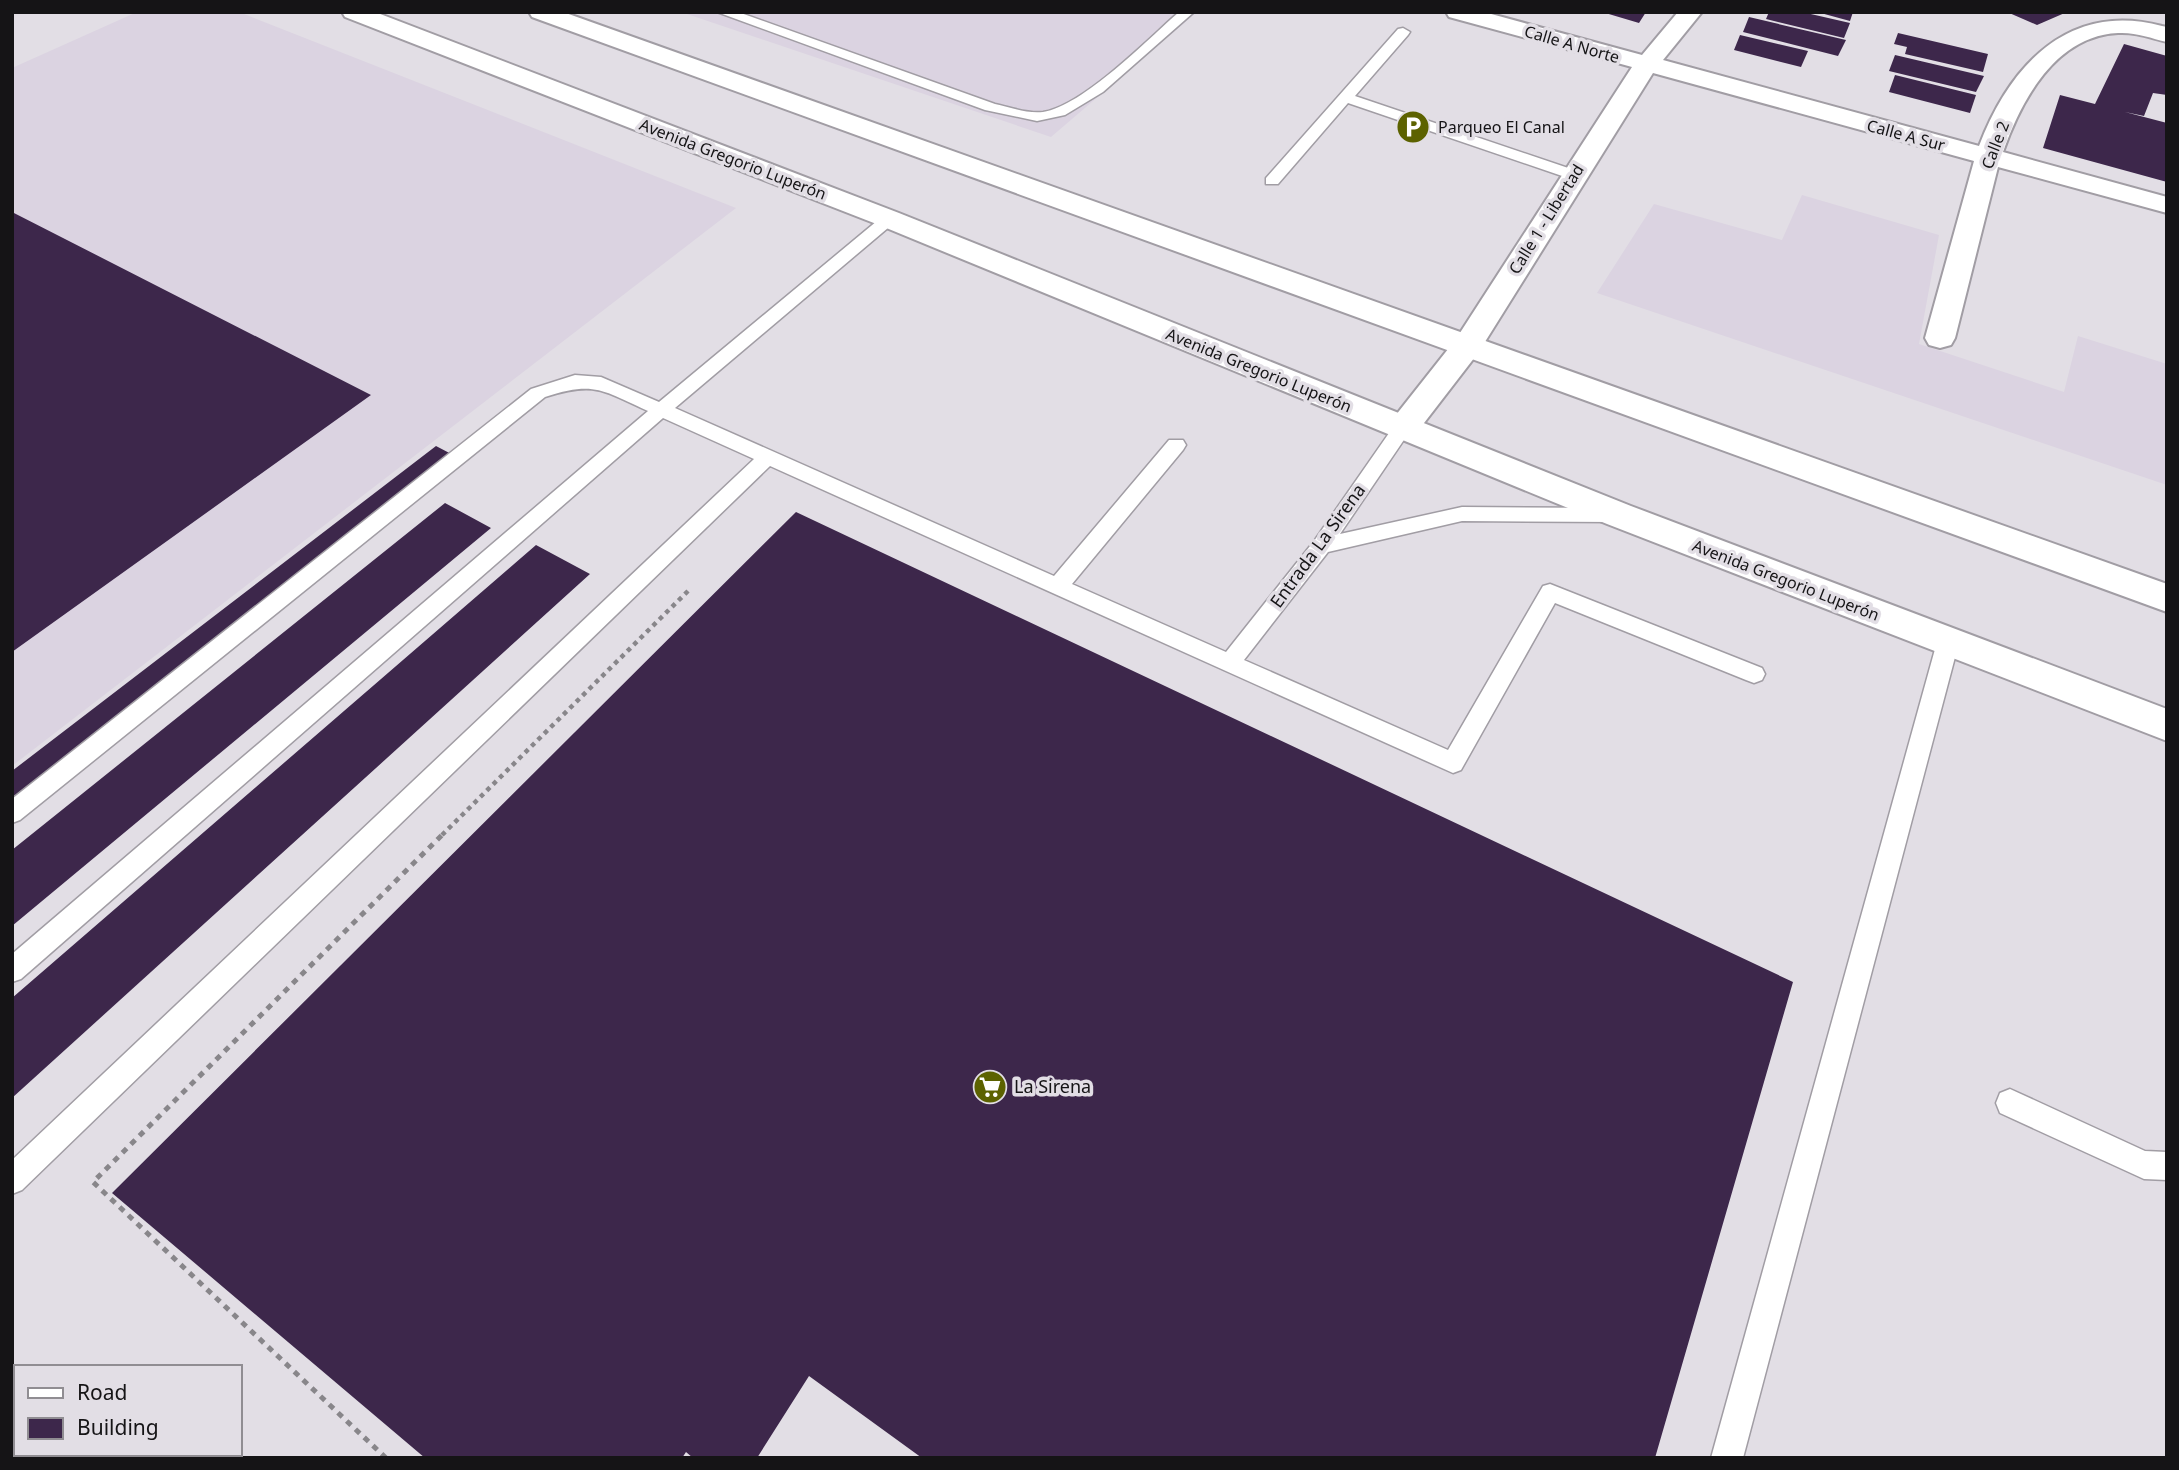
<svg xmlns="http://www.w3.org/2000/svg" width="2179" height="1470" viewBox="0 0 2179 1470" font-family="'Noto Sans',sans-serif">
	<rect width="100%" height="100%" fill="#e2dee5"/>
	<path fill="#dbd3e1" d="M137,12H239L736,208L12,766V68Z
		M681,12H1197L1051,137Z
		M1802,195L1939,235L1919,344L2064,392L2078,336L2167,364V485L1597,293L1654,204L1782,240Z"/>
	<path fill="#3d274b" d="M1602,12H1646L1639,23Z
		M1769,12H1802L1850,23L1844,38L1766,19Z
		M1817,12H1853L1850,21Z
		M2007,12H2067L2037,25Z
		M1749,17L1846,40L1838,56L1743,32Z
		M1898,33L1988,54L1983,72L1905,54L1907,47L1894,44Z
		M1740,35L1808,51L1801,67L1734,50Z
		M2124,44L2167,56V95L2153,93L2144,116L2125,112L2167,123V182L2043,148L2060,95L2095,104Z
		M1895,55L1984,76L1976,92L1889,71Z
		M1895,75L1976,95L1970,113L1889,92Z
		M12,212L371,395L12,652Z
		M436,446L457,457L12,805V771Z
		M445,503L491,528L12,926V850Z
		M796,512L1793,982L1655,1458H922L809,1376L757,1458H693L686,1452L682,1458H425L112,1193Z
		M536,545L590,574L12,1098V998Z"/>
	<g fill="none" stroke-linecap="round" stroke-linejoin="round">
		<defs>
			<path id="lane" d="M717,12H738L995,104C1010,107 1027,114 1043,112C1083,106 1148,39 1179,12H1194L1103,92L1065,115L1037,121L985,110Z
				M1403,28L1410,32L1408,35L1355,96L1580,172V178H1568L1348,103L1278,184H1266V178L1398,29Z
				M889,214L895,216V222L675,408L1054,576L1169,440H1183L1186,445L1183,450L1072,584L1226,652L1314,541L1396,423L1403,422L1412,428L1340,534L1462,507L1615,508L1625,515L1615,522L1462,521L1328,552L1244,660L1448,750L1543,586L1550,584L1762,668L1765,674L1762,680L1754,683L1746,680L1555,603L1461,770L1453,773L770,466L22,1190L12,1194V1160L754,459L663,418L21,979L12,982V954L648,411C601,390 595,381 545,397L20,820L12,823V799L531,389L575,375L601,377L659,402L883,216Z
				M1948,634L1956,636L1959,642L1743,1458H1711L1937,642L1940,636Z
				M2010,1089L2145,1151L2167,1152V1180L2144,1179L2000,1113L1996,1103L2000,1093Z"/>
			<path id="street" d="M1446,12H1484L1642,55L1678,12H1702L1663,60L1979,146C2010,65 2069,1 2162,26L2167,27V42C2150,38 2136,32 2118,33C2055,36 2021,101 2003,152L2167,197V213L1998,167L1955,338L1951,345L1940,348L1929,345L1925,338L1974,161L1653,73L1478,353L1414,436L1403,439L1392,436L1387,428L1392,420L1456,339L1632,67L1449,17Z"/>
			<path id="primary" d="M342,12H375L899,213L1631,506L2167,709V741L1607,524L879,225L345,17Z
				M529,12H563L2167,584V612L532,17Z"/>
		</defs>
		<use href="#lane" stroke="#a19da4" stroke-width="3"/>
		<use href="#street" stroke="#a19da4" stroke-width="4"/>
		<use href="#primary" stroke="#a19da4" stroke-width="4"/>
		<path stroke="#88868a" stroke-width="4.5" stroke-dasharray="4.5 4.5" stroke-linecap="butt" d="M442,835L689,590"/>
		<path stroke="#88868a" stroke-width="5" stroke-dasharray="6 6" stroke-linecap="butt" d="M386,1458L93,1182L444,833"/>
		<use href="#lane" fill="#fff" fill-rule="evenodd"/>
		<use href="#street" fill="#fff" fill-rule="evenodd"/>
		<use href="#primary" fill="#fff" fill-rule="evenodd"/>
	</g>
	<defs>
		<symbol id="parking-disc" viewBox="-11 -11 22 22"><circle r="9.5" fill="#5c6200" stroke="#e2dee5"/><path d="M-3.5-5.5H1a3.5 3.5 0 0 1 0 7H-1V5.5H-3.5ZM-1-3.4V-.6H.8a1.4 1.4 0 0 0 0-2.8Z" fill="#fff"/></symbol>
		<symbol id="supermarket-disc" viewBox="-11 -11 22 22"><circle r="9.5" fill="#5c6200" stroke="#e2dee5"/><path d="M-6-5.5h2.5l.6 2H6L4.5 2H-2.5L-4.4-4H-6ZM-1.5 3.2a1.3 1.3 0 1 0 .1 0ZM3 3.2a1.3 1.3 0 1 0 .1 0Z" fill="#fff"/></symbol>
	</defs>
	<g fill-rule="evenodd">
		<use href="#parking-disc" x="1394" y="108" width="38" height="38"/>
		<use href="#supermarket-disc" x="971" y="1068" width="38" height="38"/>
	</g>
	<g text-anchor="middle" stroke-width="7" stroke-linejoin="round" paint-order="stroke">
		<g font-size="16" fill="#151416" stroke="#e2dee5">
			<text transform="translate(1572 44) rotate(16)" y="6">Calle A Norte</text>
			<text transform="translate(1906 135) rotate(15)" y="6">Calle A Sur</text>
			<text transform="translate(1995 145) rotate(-69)" y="6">Calle 2</text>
			<text transform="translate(733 159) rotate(21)" y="6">Avenida Gregorio Luperón</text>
			<text transform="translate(1546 219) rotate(-58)" y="6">Calle 1 - Libertad</text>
			<text transform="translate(1259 370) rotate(22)" y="6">Avenida Gregorio Luperón</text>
			<text transform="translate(1786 580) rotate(21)" y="6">Avenida Gregorio Luperón</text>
		</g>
		<g font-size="16" fill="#151416" stroke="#e2dee5" text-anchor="start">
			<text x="1438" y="133">Parqueo El Canal</text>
		</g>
		<g font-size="18" fill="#151416" stroke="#e2dee5">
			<text transform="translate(1318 546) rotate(-54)" y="6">Entrada La Sirena</text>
		</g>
		<g font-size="18" fill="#151416" stroke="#e2dee5" text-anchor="start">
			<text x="1014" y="1093">La Sirena</text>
		</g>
	</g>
	<rect width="2179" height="1470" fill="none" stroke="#151416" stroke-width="28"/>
	<rect x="14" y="1365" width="228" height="91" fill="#e2dee5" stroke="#908d92" stroke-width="2"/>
	<rect x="28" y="1388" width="35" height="10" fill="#ffffff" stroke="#908d92" stroke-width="2"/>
	<text x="77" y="1400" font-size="21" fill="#151416">Road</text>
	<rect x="28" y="1418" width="35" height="21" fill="#3d274b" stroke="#908d92" stroke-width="2"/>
	<text x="77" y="1435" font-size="21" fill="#151416">Building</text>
</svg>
